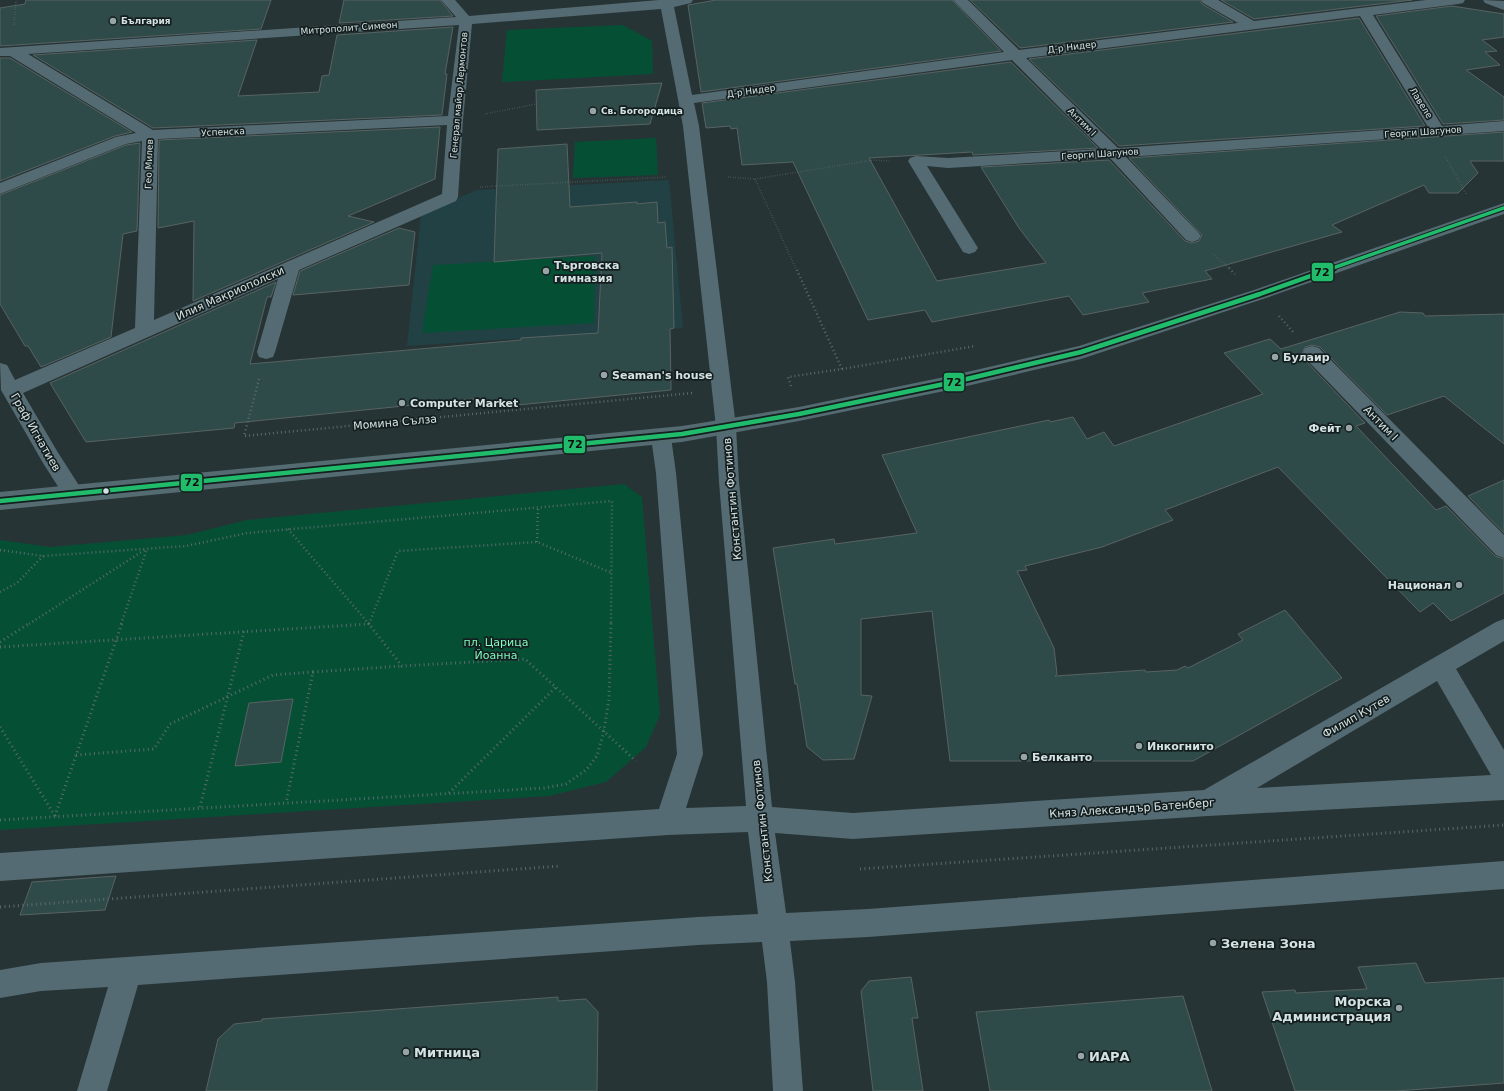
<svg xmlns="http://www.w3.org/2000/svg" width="1504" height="1091" viewBox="0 0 1504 1091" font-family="'DejaVu Sans',sans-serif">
	<rect width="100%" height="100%" fill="#273435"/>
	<path fill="#224144" d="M669,180L683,328L407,346L421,214L477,190Z"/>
	<path fill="#055035" d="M623,25L652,41L653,74L502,82L507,30Z
		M656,138L658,175L573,178L575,142Z
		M595,256L594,323L422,333L433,265Z
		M624,484L642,497L660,715L646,747L606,782L549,796L0,830V540L50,547L187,535L247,520Z"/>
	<path fill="#2f4b49" stroke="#586362" d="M26,0H271L261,29L0,46V8L25,4Z
		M344,0H440L453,16L339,23Z
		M716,0H952L1001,51L701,92L688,5Z
		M970,0H1200L1202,4L1233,22L1020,48Z
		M1221,0H1412L1254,19Z
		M1452,6L1504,14V37L1482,40L1497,51L1485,52L1500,65L1466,70L1504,97V120L1443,124L1376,16Z
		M1359,18L1425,126L1119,146L1029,59Z
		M453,27L445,74H447L442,115L153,128L33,55L257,40L238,96L319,92L322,76L329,75L337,35Z
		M0,58H10L132,132L115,136L0,181Z
		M1011,62L1098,148L973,155L972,152L869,158L937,281L1046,263L1019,228L981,167L1109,160L1185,241L1192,243L1199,241L1202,235L1129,158L1504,132V161H1470L1478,173L1458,193H1429L1424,185L1332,225L1342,232L1205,271L1212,279L1142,293L1149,302L1083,315L1069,296L932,322L925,310L868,320L793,162L742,165L737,128L731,129L730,126L706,128L702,103Z
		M662,83L650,124L537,130L536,90Z
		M440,127L435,179L348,216L374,222L193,301L194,221L158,228L159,140Z
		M140,143L137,231L123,234L111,337L41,367L28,346H25L0,304V195L126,145Z
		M567,144L570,207L637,202V204L657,202L658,223L665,222L667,248L672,247L674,328L670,329L671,390L487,408L483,398L235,423L234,428L86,442L50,383L276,282L271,297H267L250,364L521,340V338L598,333L602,253L494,262L498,149Z
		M399,228L415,232L409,285L293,295L300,271Z
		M1400,312L1423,313L1425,316L1504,314V444L1444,396L1387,415L1320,347L1312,345L1305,347L1302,354L1304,359L1365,423L1356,426L1436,510L1446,506L1495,556L1504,559V593L1451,621L1433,603L1420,612L1278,467L1165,510L1173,520L1102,547L1025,566L1027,570L1017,571L1054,648L1057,674L1055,676L1145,670L1146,672L1177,670L1185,666L1188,668L1243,640L1238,634L1285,610L1342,678L1193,761H950L932,611L861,619V695L872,696L854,759L823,760L807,747L797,684H795L773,548L834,539L835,544L917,533L882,455L1049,420L1050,422L1073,417L1087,439L1104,432L1114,446L1263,394L1224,353L1270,339L1281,349Z
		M1504,480V533L1468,496Z
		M293,699L281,762L235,766L249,703Z
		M116,876L105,910L20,915L32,882Z
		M1416,963L1425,983L1504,978V1083L1396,1091H1295L1262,992L1295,990L1296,993L1367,989L1358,967Z
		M911,977L918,1018H912L923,1091H873L861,991L869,981Z
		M1183,996L1212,1091H990L976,1012Z
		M558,997V1001L586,999L598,1012L597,1091H206L218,1039L234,1024L262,1021V1019Z"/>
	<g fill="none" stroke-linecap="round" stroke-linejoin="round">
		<path stroke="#596a6d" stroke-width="1.5" stroke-dasharray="0.5 2" stroke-linecap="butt" d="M14,25L16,0
			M485,114L536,104
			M1445,156L1466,194
			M728,177L755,179L873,160L891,161
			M755,179L796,269
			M480,187L667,177
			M1213,254L1230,269"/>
		<path stroke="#596a6d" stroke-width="2.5" stroke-dasharray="1 3" stroke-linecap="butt" d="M1229,268L1235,274
			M1279,316L1294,333
			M842,369L975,346
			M259,379L244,436L692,393
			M791,386L788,377L842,369L796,268
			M288,529L369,624
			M537,542L538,508
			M0,550L43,556L186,546L247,533L612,501L611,624
			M0,592L17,583L43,556
			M29,624L146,549
			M121,624L147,549
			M369,624L398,551L537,542L612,573"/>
		<path stroke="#596a6d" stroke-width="3" stroke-dasharray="1 3.5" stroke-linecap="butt" d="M368,623L402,666L525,659L636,761
			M0,642L30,623
			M0,647L369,624
			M313,672L402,666
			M0,727L55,816
			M76,755L154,749L170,724L273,675L313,672L286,803
			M449,793L556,687
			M200,807L244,631
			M55,816L122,623
			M0,820L544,788L566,784L586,770L597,756L604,731L609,699L611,623
			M860,869L1504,825
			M0,907L560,866"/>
		<path fill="#556b73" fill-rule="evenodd" d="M441,0H455L469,16L659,0H693L691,3L674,7L692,95L1004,52L953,0H968L1019,50L1238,23L1203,3L1201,0H1218L1254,21L1426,0H1465L1463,3L1458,4L1373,15L1442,126L1504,121V131L1126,157L1198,232L1201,236L1198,240L1192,242L1186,240L1110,158L948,168L927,166L978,248L975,252L969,254L963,252L908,161L910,158L916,156L948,158L1101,149L1012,60L694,103L699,126L736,427L739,482L772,807L853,813L1204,790L1496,622L1504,619V641L1456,669L1504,750V800L1208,816L853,839L775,833L786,913L868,909L1504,861V889L868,937L790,941L795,982L803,1091H773L767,982L762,942L698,945L138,985L107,1091H77L108,987L41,991L0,998V970L41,963L698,917L758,914L748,832L668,835L0,881V853L659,809L677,754L656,473L651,437L654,432L661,429L668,432L671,437L676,473L703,754L686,808L746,806L719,482L716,427L683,126L661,9L472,24L463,120L458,197L456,201L299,270L275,352L273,357L266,359L259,357L257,352L278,279L23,393L57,451L80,487L84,493L80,499L73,501L66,499L43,463L1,390L0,363L7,365L15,380L135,328L142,141L126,144L0,194V183L116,137L136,133L10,56H0V48L456,17ZM1360,16L1428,127L1118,148L1026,58ZM459,25L448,116L153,130L28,54ZM447,125L442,194L154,320L158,139ZM1437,681L1491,775L1257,788Z
			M1483,0L1504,1V10L1485,3Z
			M1312,346L1319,348L1504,535V558L1496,555L1305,358L1303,353L1305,348Z"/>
		<path fill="#546b72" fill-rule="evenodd" d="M1504,203V214L1266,298L1081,359L954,389L799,421L682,442L0,510V492L682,426L799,407L954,375L1079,346L1254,290Z"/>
		<defs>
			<path id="bus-1-far1" d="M1330,269L1504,208"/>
			<path id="bus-1" d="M0,501L682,434L799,414L954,382L1081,352L1260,294L1333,268"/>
		</defs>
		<use href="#bus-1-far1" stroke="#141e1f" stroke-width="5.5"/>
		<use href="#bus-1" stroke="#141e1f" stroke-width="8"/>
		<use href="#bus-1-far1" stroke="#20bc6c" stroke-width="3.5"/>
		<use href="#bus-1" stroke="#20bc6c" stroke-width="4.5"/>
	</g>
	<g fill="#97a5a6" stroke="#141e1f" stroke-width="1.5">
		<circle cx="113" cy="21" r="4"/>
		<circle cx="593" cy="111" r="4"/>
		<circle cx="546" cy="271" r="4"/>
		<circle cx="1275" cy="357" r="4"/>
		<circle cx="604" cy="375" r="4"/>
		<circle cx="402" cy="403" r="4"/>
		<circle cx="1349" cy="428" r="4"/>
		<circle cx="1459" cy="585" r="4"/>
		<circle cx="1139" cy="746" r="4"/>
		<circle cx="1024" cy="757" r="4"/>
		<circle cx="1213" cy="943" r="4"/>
		<circle cx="1399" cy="1008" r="4"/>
		<circle cx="406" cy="1052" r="4"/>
		<circle cx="1081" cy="1056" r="4"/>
	</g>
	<circle fill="#d4e2e3" stroke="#141e1f" stroke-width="1.5" cx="106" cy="491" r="3.5"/>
	<g text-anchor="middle" stroke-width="3.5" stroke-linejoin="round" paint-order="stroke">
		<g font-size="9" font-weight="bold" fill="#d4e2e3" stroke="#141e1f" text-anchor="start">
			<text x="121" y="24">България</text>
			<text x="601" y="114">Св. Богородица</text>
		</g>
		<g font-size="9" fill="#d4e2e3" stroke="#141e1f">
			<text transform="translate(349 28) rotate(-4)" y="3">Митрополит Симеон</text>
			<text transform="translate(1072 47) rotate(-7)" y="3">Д-р Нидер</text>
			<text transform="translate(751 91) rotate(-8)" y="3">Д-р Нидер</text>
			<text transform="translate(459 95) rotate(-85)" y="3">Генерал майор Лермонтов</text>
			<text transform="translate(1421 103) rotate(58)" y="3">Лавеле</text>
			<text transform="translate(1082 122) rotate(45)" y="3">Антим I</text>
			<text transform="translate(223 132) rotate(-3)" y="3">Успенска</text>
			<text transform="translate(1423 132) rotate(-4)" y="3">Георги Шагунов</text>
			<text transform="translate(1100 154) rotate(-4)" y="3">Георги Шагунов</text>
			<text transform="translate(149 164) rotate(-88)" y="3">Гео Милев</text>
		</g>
		<g font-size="11" font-weight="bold" fill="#d4e2e3" stroke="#141e1f" text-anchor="start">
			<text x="554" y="269">Търговска<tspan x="554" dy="13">гимназия</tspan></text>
			<text x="1283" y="361">Булаир</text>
			<text x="612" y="379">Seaman's house</text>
			<text x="410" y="407">Computer Market</text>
			<text x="1341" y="432" text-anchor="end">Фейт</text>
			<text x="1451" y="589" text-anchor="end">Национал</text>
			<text x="1147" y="750">Инкогнито</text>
			<text x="1032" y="761">Белканто</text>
		</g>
		<g font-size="11" fill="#d4e2e3" stroke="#141e1f">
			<text transform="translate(230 293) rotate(-24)" y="4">Илия Макриополски</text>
			<text transform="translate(395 422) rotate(-5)" y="4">Момина Сълза</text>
			<text transform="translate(1381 423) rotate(46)" y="4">Антим I</text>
			<text transform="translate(36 432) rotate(60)" y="4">Граф Игнатиев</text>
			<text transform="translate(732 499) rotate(-95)" y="4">Константин Фотинов</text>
			<text transform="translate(1356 716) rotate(-30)" y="4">Филип Кутев</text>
			<text transform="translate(1132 808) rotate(-4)" y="4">Княз Александър Батенберг</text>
			<text transform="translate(762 821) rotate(-96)" y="4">Константин Фотинов</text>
		</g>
		<g font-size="11" fill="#7ffcbe" stroke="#141e1f">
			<text x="496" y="646">пл. Царица<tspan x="496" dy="13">Йоанна</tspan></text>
		</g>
		<g font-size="13" font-weight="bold" fill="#d4e2e3" stroke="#141e1f" text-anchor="start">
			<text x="1221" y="948">Зелена Зона</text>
			<text x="1391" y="1006" text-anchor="end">Морска<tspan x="1391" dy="15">Администрация</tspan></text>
			<text x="414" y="1057">Митница</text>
			<text x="1089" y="1061">ИАРА</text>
		</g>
	</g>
	<g stroke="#141e1f" stroke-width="1.5">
		<rect x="1311" y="262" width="23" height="20" rx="4" fill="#20bc6c"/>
		<rect x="943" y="372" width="22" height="20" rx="4" fill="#20bc6c"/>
		<rect x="563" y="435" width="23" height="19" rx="4" fill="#20bc6c"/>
		<rect x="180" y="473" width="23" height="19" rx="4" fill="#20bc6c"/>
	</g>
	<g font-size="11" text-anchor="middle" font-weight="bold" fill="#111">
		<text x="1322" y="276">72</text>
		<text x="954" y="386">72</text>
		<text x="575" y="448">72</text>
		<text x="192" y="486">72</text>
	</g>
</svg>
